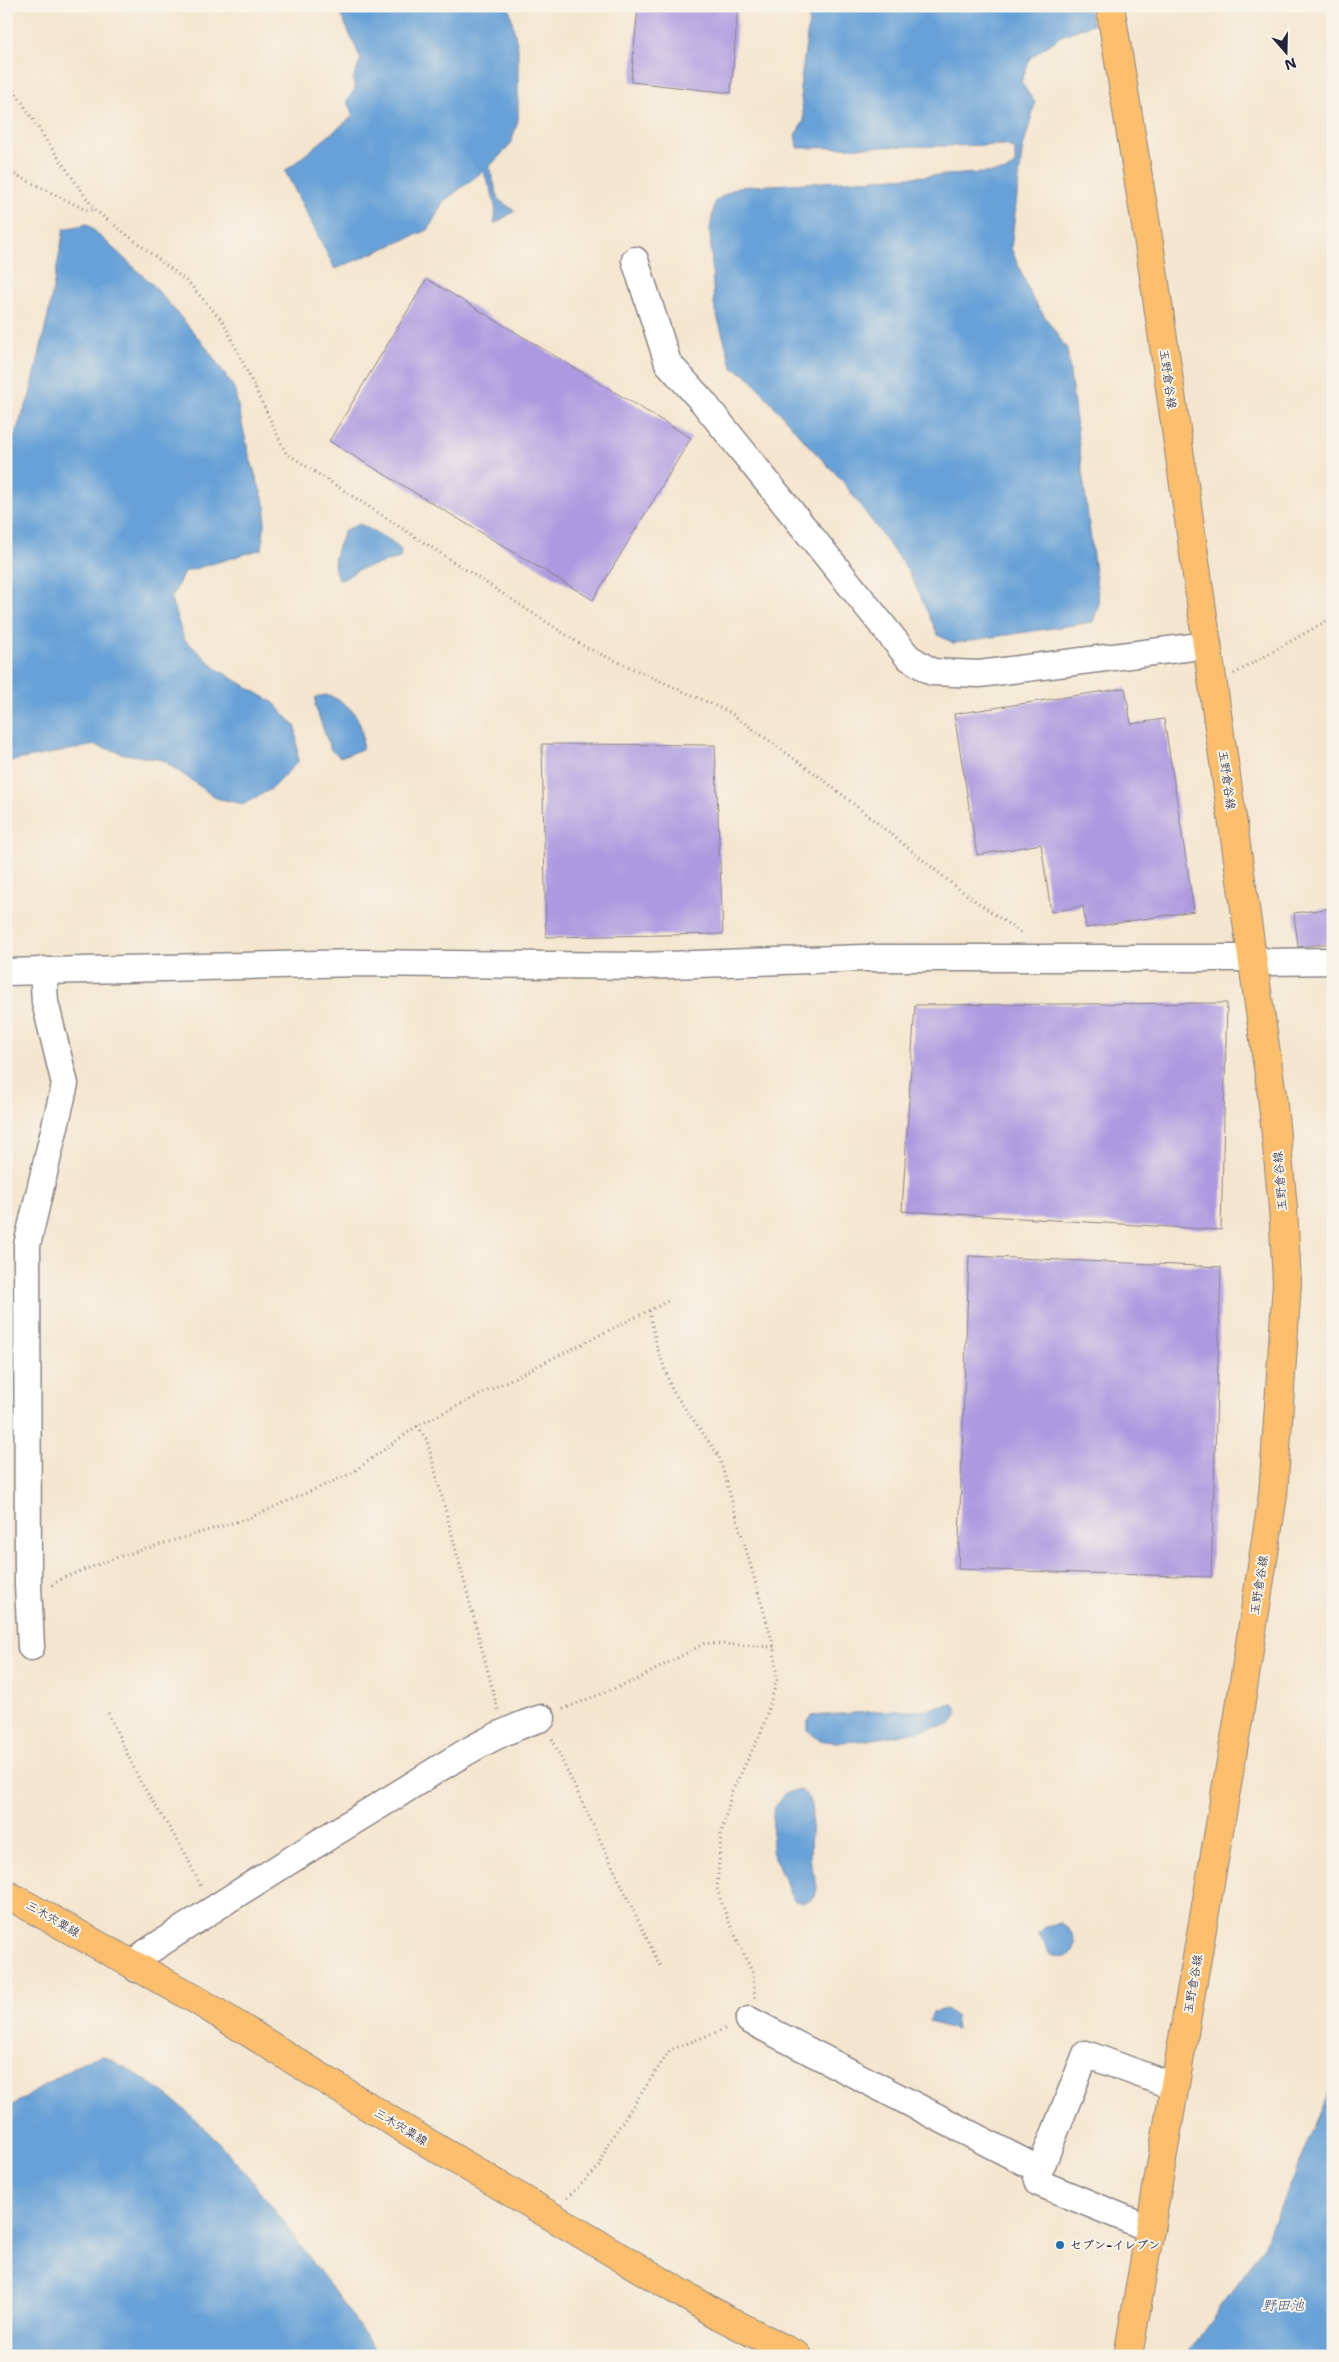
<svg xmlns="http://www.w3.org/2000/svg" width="1339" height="2362" viewBox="0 0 1339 2362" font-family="'Shantell Sans','Klee One',sans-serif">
	<rect width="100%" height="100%" fill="#f7f3e8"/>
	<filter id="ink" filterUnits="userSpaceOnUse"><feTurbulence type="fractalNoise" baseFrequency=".02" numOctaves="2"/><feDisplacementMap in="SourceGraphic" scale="10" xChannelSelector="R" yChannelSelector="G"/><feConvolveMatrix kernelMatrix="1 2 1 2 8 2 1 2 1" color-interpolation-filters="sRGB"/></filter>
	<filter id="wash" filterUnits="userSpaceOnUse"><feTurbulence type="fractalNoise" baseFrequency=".0096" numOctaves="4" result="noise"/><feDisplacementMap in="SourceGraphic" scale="20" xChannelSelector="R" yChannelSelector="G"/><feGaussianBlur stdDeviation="1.12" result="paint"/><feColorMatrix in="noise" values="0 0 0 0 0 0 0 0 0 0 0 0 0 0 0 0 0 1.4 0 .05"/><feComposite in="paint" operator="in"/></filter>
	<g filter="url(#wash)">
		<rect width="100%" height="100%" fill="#f4e5ce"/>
		<path fill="#68a1d7" stroke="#456289" d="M337,6H509L518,49V120L511,144L489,167L499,200L515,211L494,224C499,206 490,187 483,171L443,202L428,230L335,269L285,171L353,116L347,101L355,89L353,79L361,59Z
			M811,6H1088L1093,24L1061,36L1030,58L1021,82L1035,103L1022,152L1011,248L1032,298L1067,349L1099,604L1093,622L953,643L938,635L909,572L841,479L809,446L749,377L732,367L714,305L710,229L715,201L737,187L999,172L1007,171L1015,164V150L1006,145L798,148L795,135L804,121L800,88Z
			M87,224L153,285L206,347L234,388L249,455L266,508L262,549L184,572L171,599L184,639L217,669L274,703L296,727L298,762L271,789L244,804L216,798L163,760L125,754L95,745L6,762V457L30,395L48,316L64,229Z
			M360,524L391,541L401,550L400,558L357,570L344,579H339C328,564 339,545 345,530Z
			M326,695C351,702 366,722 362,749L340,757L331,750L315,706L316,697Z
			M953,1704L957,1707V1715L951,1724C920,1730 848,1748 820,1740C815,1738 811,1733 808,1730V1721L812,1716L879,1711H917Z
			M801,1790C806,1794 809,1798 811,1805C814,1824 808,1844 811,1864C813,1874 821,1887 814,1897C808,1904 800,1902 793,1900L772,1851L773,1815L775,1807L786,1793Z
			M1061,1923C1086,1940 1075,1963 1050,1955L1039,1934L1045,1926Z
			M946,2009L955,2016L957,2030L929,2022L933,2012Z
			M103,2056C191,2097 251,2176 306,2253C331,2287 356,2321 379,2356H6V2109L86,2060Z
			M1333,2083V2356H1186L1262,2249Z"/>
		<g id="blocks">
			<path fill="#ac99e0" d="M638,6H738L731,93L631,82Z
				M427,279L691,438L593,600L329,441Z
				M1125,688L1131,724L1164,719L1194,911L1086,928L1083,906L1051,912L1041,844L977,855L954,714Z
				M542,744L715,745L723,934L546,937Z
				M1333,908V943L1298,947L1294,913Z
				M1227,1003L1221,1230L902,1211L915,1005Z
				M969,1256L1221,1267L1211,1577L958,1569Z"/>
		</g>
	</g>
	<g filter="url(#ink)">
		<use href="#blocks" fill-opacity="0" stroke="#8b8484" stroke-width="1"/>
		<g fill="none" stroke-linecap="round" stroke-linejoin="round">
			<defs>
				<path id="minor" d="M635,260L668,363L703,402L908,657L932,672L979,674L1208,645
					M6,972L357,963L641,966L864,958H1253L1269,962L1333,961
					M31,1647L28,1585L27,1245L65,1084L45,1002L43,970
					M137,1969L144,1954C227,1900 310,1847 395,1796C442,1767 489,1734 542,1718
					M749,2020L1034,2167L1039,2183L1151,2229
					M1036,2171L1041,2167L1086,2054L1175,2087"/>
				<path id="major" d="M1110,6L1151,256L1272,1095L1283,1208L1287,1283L1273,1495L1238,1721L1128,2356
					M6,1894L195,1999L406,2130L720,2316L798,2356"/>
			</defs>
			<use href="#minor" stroke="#8b8484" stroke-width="29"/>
			<use href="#major" stroke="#8b8484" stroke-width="30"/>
			<path stroke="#8b8484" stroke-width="3" stroke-dasharray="1 4" stroke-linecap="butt" d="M6,77L46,140L95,210L189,283L224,323L286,453L585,647L729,712L824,780L960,890L1021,933
				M6,170L86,210H95
				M1234,674L1333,617
				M649,1311L657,1347L672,1390L719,1456L774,1647L777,1680L761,1733L732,1791L721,1834L717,1888L726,1915L753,1974L755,1998
				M417,1426L427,1440L498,1710
				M52,1585L65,1577L118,1557L249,1518L350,1474L417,1426L668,1301
				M563,1709L638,1679L705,1643L774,1647
				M108,1713L140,1781L185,1853L202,1889
				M552,1739L661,1968
				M567,2198L600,2166L607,2145L670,2050L727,2028"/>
			<use href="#minor" stroke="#fff" stroke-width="26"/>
			<use href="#major" stroke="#fabe6d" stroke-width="28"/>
		</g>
	</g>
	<circle fill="#1f6fb2" stroke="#f7f3e8" stroke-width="2" cx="1060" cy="2245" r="5"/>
	<g text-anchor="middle" stroke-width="4" stroke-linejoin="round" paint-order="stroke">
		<g font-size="12" fill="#22223b" stroke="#f7f3e8">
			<text transform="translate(1168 379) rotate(82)" y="4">玉野倉谷線</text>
			<text transform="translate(1227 780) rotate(82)" y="4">玉野倉谷線</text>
			<text transform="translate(1280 1181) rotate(-95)" y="4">玉野倉谷線</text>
			<text transform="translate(1259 1585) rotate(-81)" y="4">玉野倉谷線</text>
			<text transform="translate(53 1919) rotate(30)" y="4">三木宍粟線</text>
			<text transform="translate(1193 1984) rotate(-80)" y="4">玉野倉谷線</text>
			<text transform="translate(401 2127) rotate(31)" y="4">三木宍粟線</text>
		</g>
		<g font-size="12" font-weight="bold" fill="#22223b" stroke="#f7f3e8" text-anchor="start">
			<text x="1070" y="2249">セブン-イレブン</text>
		</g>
		<g font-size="14" font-style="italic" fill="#3e5579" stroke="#f7f3e8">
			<text x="1283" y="2310">野田池</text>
		</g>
	</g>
	<rect width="1339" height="2362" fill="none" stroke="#f7f3e8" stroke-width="25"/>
	<g transform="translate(1286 52) rotate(160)" stroke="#f7f3e8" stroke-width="4" paint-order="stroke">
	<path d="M0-4L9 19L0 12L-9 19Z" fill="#22223b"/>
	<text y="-8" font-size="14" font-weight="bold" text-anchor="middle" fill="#22223b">N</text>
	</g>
</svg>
